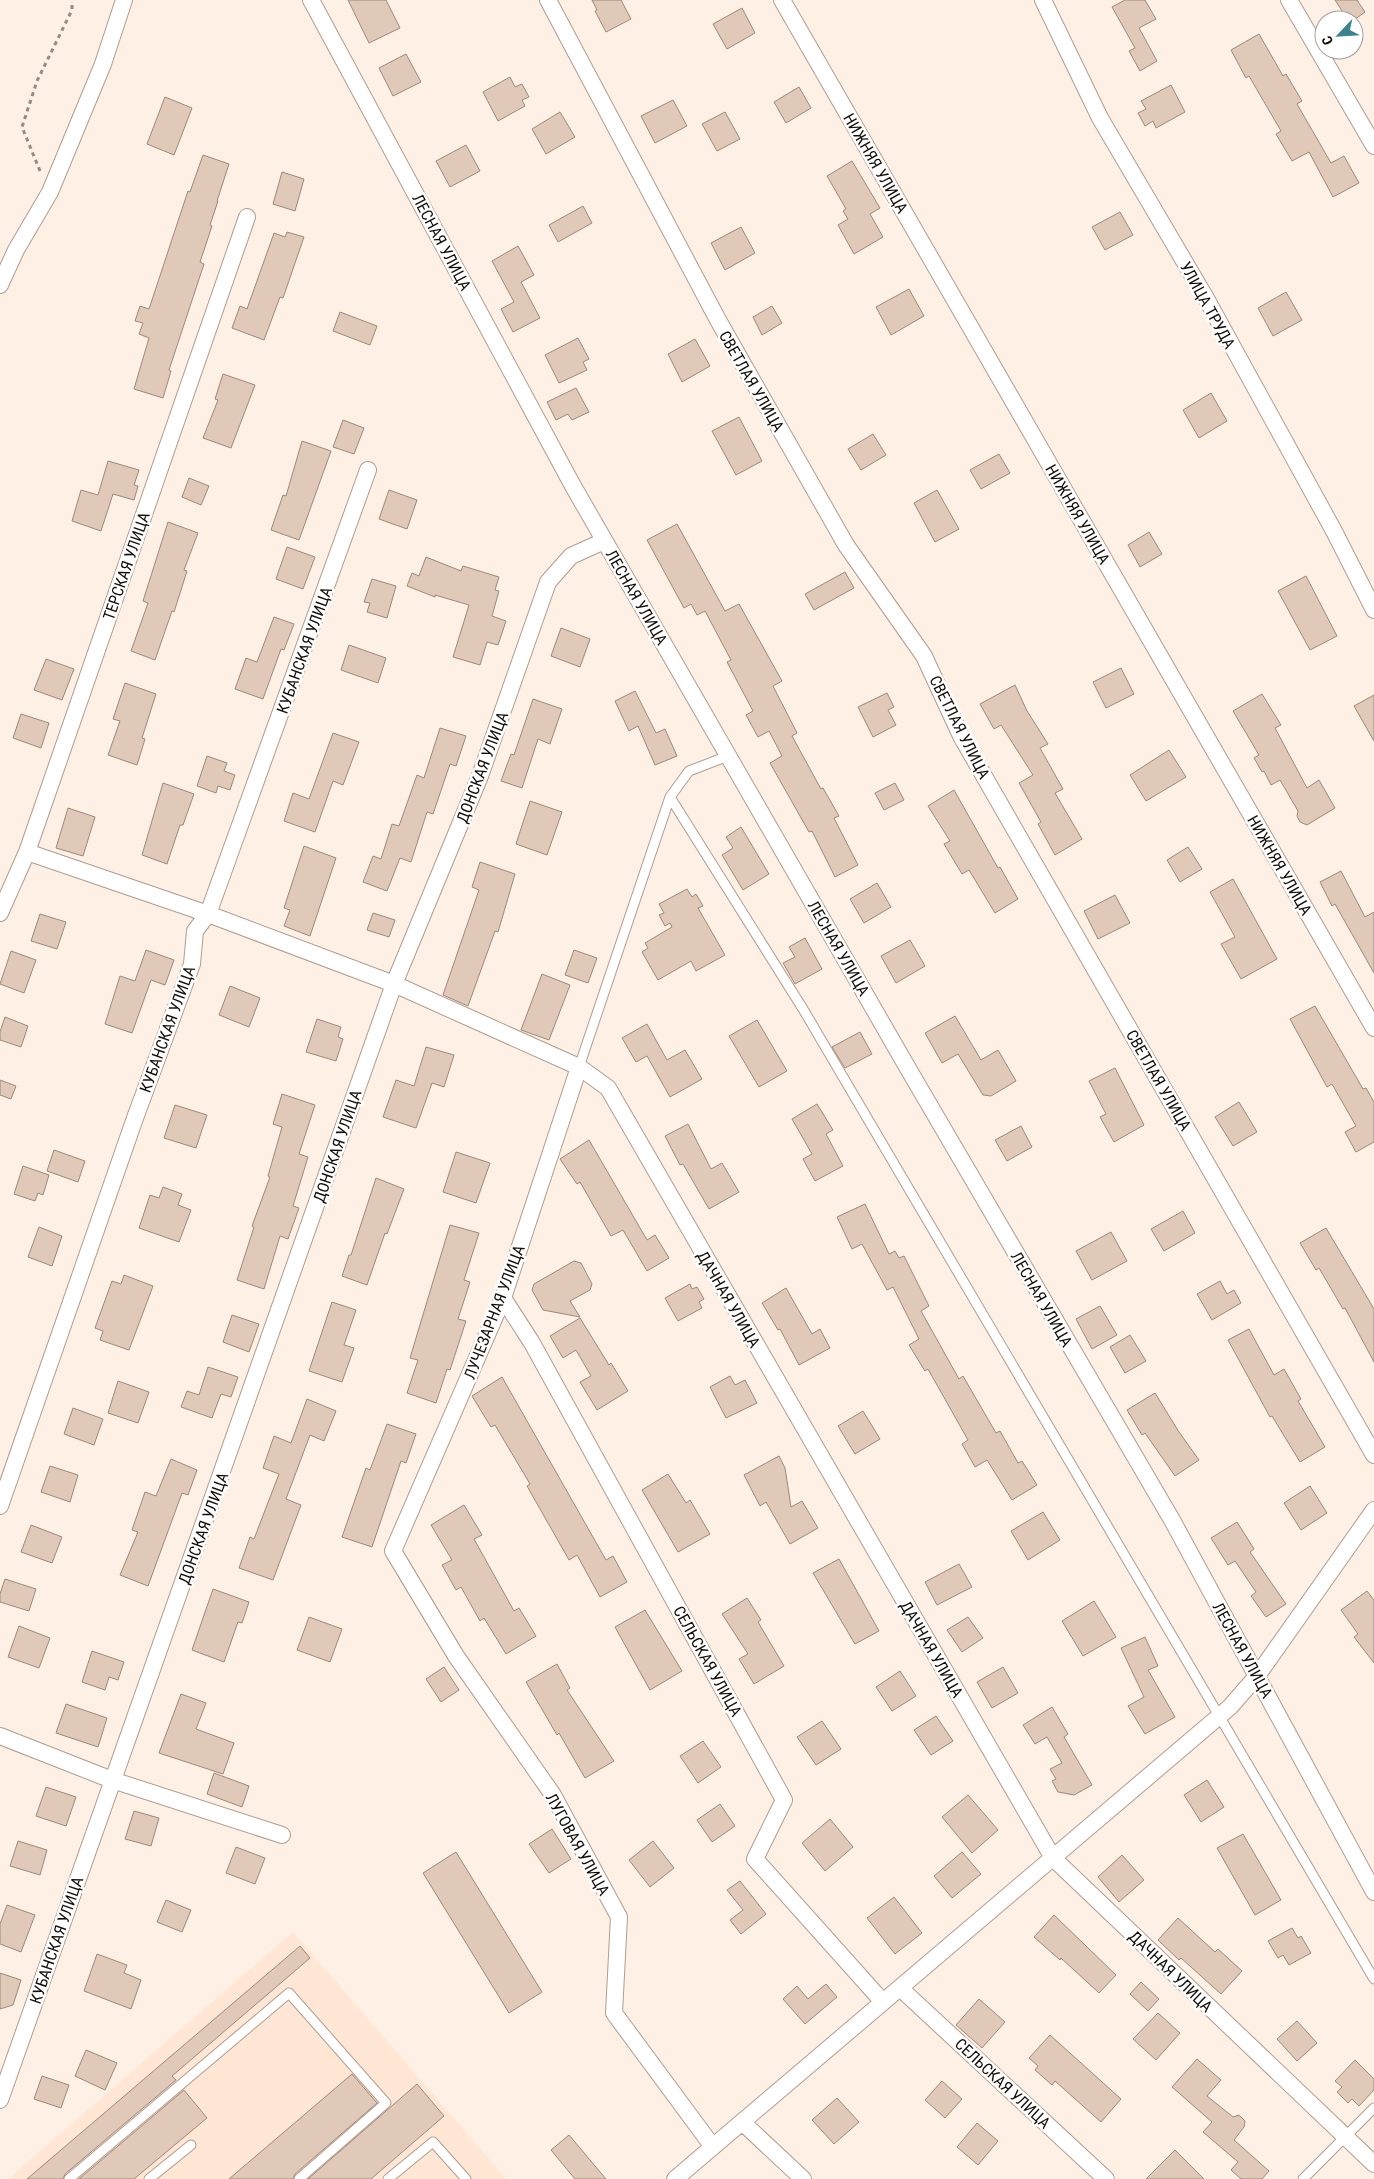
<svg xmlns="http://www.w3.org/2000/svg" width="1374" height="2179" viewBox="0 0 1374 2179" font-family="'Roboto Condensed',sans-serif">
	<rect width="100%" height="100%" fill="#fef0e5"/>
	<path fill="#ffe6d5" d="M293,1932L506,2179H8Z"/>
	<path fill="#e0c9b8" stroke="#9e8879" d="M348,0H386L400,28L369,43Z
		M592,0H621L631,19L606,32L595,11L597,10Z
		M1125,0H1145L1156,19L1139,28L1157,61L1140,71L1129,51L1135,48L1112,7Z
		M1335,0H1357L1365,12L1354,20H1348Z
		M742,8L755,33L727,49L713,24Z
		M1259,34L1283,76L1286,74L1302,101L1297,104L1331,163L1344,156L1359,183L1333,197L1309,152L1292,161L1276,134L1281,131L1249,76L1246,78L1231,50Z
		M406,54L421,82L393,96L379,68Z
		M510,77L515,87L522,84L529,97L522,100L525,106L498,121L483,92Z
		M1171,85L1185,112L1156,128L1153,121L1145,126L1138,113L1146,109L1141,101Z
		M799,87L811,108L786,123L774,102Z
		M165,97L192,108L174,155L147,144Z
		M673,100L687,126L655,143L641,116Z
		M560,112L575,137L546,154L532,129Z
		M725,112L740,139L717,151L702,124Z
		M466,145L480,171L450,187L436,161Z
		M203,155L229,164L217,201H218L210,225L212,226L200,262L204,264L169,370L171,371L163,398L134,389L149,338L139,334L143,323L135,321L140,306L149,309L188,191L190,192Z
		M852,161L880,208L870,214L883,237L854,254L838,225L848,219L843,211L846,209L827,176Z
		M282,172L304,179L295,211L273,204Z
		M583,206L592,223L558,242L549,225Z
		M1120,212L1133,235L1105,250L1092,227Z
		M741,227L755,253L725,270L711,243Z
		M287,232L304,237L283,298L280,297L264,340L232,328L240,306L247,309L274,233L285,237Z
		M518,246L534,275L521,282L540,318L513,332L501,309L514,302L492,261Z
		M909,289L924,316L891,335L876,307Z
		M1286,292L1302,320L1273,336L1258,308Z
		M772,306L782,323L762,335L753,317Z
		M340,312L377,326L370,345L333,331Z
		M578,338L589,359L583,362L587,370L559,383L545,355Z
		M695,339L710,366L682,382L668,354Z
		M223,374L255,385L231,448L203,438L218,400L215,399Z
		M576,388L589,412L572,420L568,414L556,420L547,402Z
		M1211,393L1227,421L1199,438L1183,410Z
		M739,417L762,461L736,475L712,431Z
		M343,420L364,428L354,454L333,447Z
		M873,434L886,455L861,470L848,449Z
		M302,441L331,451L299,540L271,530L283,495L286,496Z
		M999,454L1010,473L981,489L970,470Z
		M108,461L139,470L134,485L138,486L134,500L113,494L101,531L72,521L81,490L98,495Z
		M189,478L209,486L201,505L182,497Z
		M389,490L417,500L407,529L379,519Z
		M937,490L959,529L935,542L914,503Z
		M168,522L198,533L184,570L187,571L174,612L172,611L155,660L131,651L148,603L143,601Z
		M677,524L725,611L739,604L782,681L773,686L797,733L792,736L821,789L823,788L839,816L834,818L858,865L835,877L812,831L809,832L770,763L782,756L769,731L758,737L746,715L753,711L727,662L731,660L705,611L697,615L691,604L684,608L647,540Z
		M1149,532L1162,554L1140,567L1128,545Z
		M287,547L315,557L303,589L276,579Z
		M426,557L461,571L463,566L499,577L495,590L499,591L492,616L506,621L498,645L487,642L480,665L453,657L469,605L435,595V597L407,586L412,573L419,576Z
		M845,572L854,588L814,610L805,594Z
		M1306,576L1337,636L1310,650L1278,591Z
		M372,579L396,586L387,618L367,612L370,603L364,602Z
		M274,617L294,624L284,650L281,649L263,699L235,689L246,658L257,662Z
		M561,628L590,639L580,667L551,656Z
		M349,645L386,658L378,683L341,670Z
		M46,659L74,669L62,700L34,690Z
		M1121,668L1134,694L1106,708L1093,682Z
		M125,683L156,694L142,738L145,739L137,765L108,755L120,721L113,719Z
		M1015,685L1027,711L1048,744L1040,748L1063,789L1055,793L1082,839L1055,855L1038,824L1041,822L1019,783L1033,775L1001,725L994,729L980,704Z
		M635,691L656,733L665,729L677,756L655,765L638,726L629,731L615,701Z
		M887,693L894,707L888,710L896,725L873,737L858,707Z
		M1262,694L1281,725L1275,728L1307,788L1319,780L1335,808L1307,825L1300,822L1297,816L1298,811L1280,780L1271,785L1264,771L1262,772L1254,758L1259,755L1233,711Z
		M1374,695V741L1354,706Z
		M533,699L562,709L550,744L538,739L522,788L501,781L511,754L514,755Z
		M21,714L49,723L41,748L13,738Z
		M440,728L466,736L456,766L450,764L433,814L427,812L411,862L400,858L387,891L363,882L373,856L381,859L392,824L399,826L417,775L424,778Z
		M333,733L359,742L343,785L333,781L315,832L284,821L293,793L309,799Z
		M1169,750L1186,777L1146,801L1130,775Z
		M207,756L227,763L224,771L235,775L230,790L218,786L216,793L197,786Z
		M163,783L194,794L183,825H180L167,864L142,855Z
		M895,783L904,800L884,810L875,793Z
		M954,790L998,868L1000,867L1018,899L995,913L969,870L962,874L944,844L950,841L928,806Z
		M530,801L562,812L547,855L516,844Z
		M68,808L95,817L83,856L56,848Z
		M741,827L769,874L743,890L722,855L733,848L726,837Z
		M304,846L336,858L310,936L284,926L290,910L284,908Z
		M1188,847L1202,869L1180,882L1167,860Z
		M480,862L515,874L498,932L495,931L468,1006L443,995L479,890L472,887Z
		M1341,871L1365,917L1374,912V973L1335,904L1332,906L1320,882Z
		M1233,879L1277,959L1241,979L1221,944L1235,937L1210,892Z
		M877,883L891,907L864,923L850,899Z
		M687,889L692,897L696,894L703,906L698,908L725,955L696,971L691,961L658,980L642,952L648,948L645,943L672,927L670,923L665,926L659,915L664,913L659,904Z
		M1115,895L1130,923L1098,939L1084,911Z
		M373,913L395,920L389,937L367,930Z
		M40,914L66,922L57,949L31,941Z
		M805,938L822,969L795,984L783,963L795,957L789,947Z
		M910,940L925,966L896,983L881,956Z
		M146,950L174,960L165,985L151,980L132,1033L105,1024L120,976L135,981Z
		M574,950L597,958L588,983L565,975Z
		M11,951L36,960L24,993L0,984Z
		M542,974L570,985L549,1040L521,1030Z
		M230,986L260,998L249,1027L219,1015Z
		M1315,1006L1363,1089L1366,1088L1374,1102V1142L1356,1152L1345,1132L1356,1126L1332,1084L1327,1087L1290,1019Z
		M955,1016L981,1060L998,1050L1016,1081L991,1096L983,1095L958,1054L942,1063L925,1033Z
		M5,1017L28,1026L21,1047L0,1040V1032Z
		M317,1019L341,1027L338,1037L343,1039L336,1061L306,1052Z
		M757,1020L787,1071L759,1087L729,1036Z
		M647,1024L667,1060L685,1050L702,1079L670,1097L647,1056L636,1062L622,1038Z
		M860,1032L872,1054L845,1068L832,1047Z
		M426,1047L454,1055L444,1087L432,1083L416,1128L383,1117L396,1080L414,1086Z
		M1115,1068L1144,1125L1114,1142L1100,1117L1106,1114L1089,1081Z
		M0,1080L16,1086L11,1099L0,1095Z
		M282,1094L315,1105L299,1154L308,1157L293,1206L299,1208L288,1239L280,1236L264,1289L237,1280L254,1227L252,1226L270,1177L268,1176L282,1127L273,1124Z
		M1239,1102L1257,1132L1233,1146L1215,1117Z
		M817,1104L833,1130L826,1134L843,1166L815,1181L803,1159L812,1154L792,1119Z
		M175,1105L207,1115L196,1148L164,1138Z
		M688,1124L711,1169L722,1163L739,1192L709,1209L683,1164L680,1165L665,1136Z
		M1021,1126L1032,1147L1007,1161L995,1140Z
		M589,1140L647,1240L655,1235L669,1258L647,1271L623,1230L611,1236L580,1182L577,1184L560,1159Z
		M54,1150L85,1161L78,1182L47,1171Z
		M456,1152L490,1163L476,1203L443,1192Z
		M23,1166L49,1175L43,1195L38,1193L35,1201L14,1194Z
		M376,1178L404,1189L387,1234L385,1233L367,1285L342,1276L349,1255H351Z
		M163,1187L182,1194L178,1205L191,1210L179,1242L139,1228L150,1195L159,1198Z
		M865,1204L889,1254L895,1251L899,1258L904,1256L929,1306L921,1311L959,1379L963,1376L996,1433L1000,1431L1018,1463L1022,1461L1037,1485L1012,1500L987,1460L975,1467L962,1444L968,1440L928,1369L925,1371L909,1345L919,1339L893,1287L887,1290L862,1244L852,1249L837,1217Z
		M1183,1211L1195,1233L1164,1251L1151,1229Z
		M450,1225L479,1233L464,1280L470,1282L458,1319L466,1321L450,1370L447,1369L436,1403L407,1393L418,1360L410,1358Z
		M39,1227L62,1236L52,1266L28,1257Z
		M1326,1228L1374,1309V1362L1345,1308L1343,1309L1319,1268L1316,1270L1300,1243Z
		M1111,1232L1127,1261L1092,1280L1076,1251Z
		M574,1261L581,1263L592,1284L590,1290L570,1301L580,1317L543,1310L532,1290L534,1284Z
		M124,1275L153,1286L129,1350L100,1340L103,1331L95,1328L112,1281L121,1284Z
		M1220,1281L1227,1294L1234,1290L1241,1303L1212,1320L1197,1294Z
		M690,1284L692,1289L697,1287L704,1299L699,1302L702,1308L678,1321L665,1298Z
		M786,1288L812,1334L820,1329L830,1348L799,1365L780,1329L778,1330L762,1303Z
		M332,1302L356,1310L344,1345L354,1348L342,1382L309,1371Z
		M1100,1306L1117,1335L1092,1349L1076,1319Z
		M232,1315L259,1324L249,1352L223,1342Z
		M580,1318L609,1365L611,1363L628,1391L597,1410L580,1382L591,1376L576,1350L563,1358L550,1336Z
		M1249,1329L1274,1375L1284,1369L1301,1399L1298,1401L1325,1447L1300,1462L1272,1416L1270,1417L1228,1340Z
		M1130,1335L1146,1361L1125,1373L1110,1347Z
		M208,1367L238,1377L231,1397L221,1394L212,1418L181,1407L187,1391L199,1395Z
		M730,1376L735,1385L745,1380L757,1403L726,1418L710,1387Z
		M502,1377L606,1560L613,1556L627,1582L600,1597L577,1555L569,1560L527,1486L530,1484L495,1425L491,1427L472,1396Z
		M118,1381L149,1392L138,1423L108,1413Z
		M1155,1393L1179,1432L1199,1460L1175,1476L1145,1433L1142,1435L1127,1410Z
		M307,1399L336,1411L324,1441L310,1435L286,1499L301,1505L273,1580L239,1568L250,1537L254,1539L279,1474L263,1468L274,1436L291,1443Z
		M73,1408L103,1419L94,1445L64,1434Z
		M863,1411L880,1439L855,1454L838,1426Z
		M387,1424L416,1434L406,1463L401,1461L372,1547L342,1537L366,1468L370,1470Z
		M779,1456L785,1468L791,1507L802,1501L818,1528L790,1544L766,1502L760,1506L744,1475Z
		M171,1459L197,1470L188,1495L182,1493L148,1586L120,1575L138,1532L132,1530L145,1492L156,1496Z
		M50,1466L78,1475L70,1502L41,1492Z
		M668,1474L686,1503L690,1500L710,1534L678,1552L642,1490Z
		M1310,1486L1327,1513L1301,1530L1284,1503Z
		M464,1505L482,1535L474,1539L514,1611L519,1608L536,1636L506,1654L484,1618L480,1621L461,1587L456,1590L442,1565L452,1560L431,1525Z
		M1043,1512L1060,1540L1028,1560L1011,1531Z
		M1237,1522L1254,1549L1250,1552L1286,1604L1266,1617L1251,1596L1256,1592L1235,1561L1228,1565L1211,1538Z
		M31,1525L62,1537L52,1563L21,1552Z
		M839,1559L879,1631L855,1644L813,1573Z
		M959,1564L972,1587L937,1605L925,1582Z
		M5,1579L36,1589L29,1611L0,1602V1594Z
		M213,1589L249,1602L242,1623L238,1622L224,1662L192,1650Z
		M1367,1591L1374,1600V1663L1354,1637L1358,1634L1341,1610Z
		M747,1598L761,1620L758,1622L784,1666L754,1684L739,1659L748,1654L722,1614Z
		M1094,1601L1116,1637L1083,1656L1062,1621Z
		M645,1610L682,1671L650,1690L615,1627Z
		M309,1617L342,1629L330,1662L297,1650Z
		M968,1617L983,1638L962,1652L947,1630Z
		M19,1626L50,1638L39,1668L8,1657Z
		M1145,1637L1158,1666L1148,1670L1175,1717L1145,1734L1128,1706L1144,1697L1121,1648Z
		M92,1651L124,1662L118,1680L109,1677L105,1690L82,1682Z
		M557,1664L570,1688L567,1690L614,1761L585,1778L559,1733L557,1735L526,1682Z
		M444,1667L459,1690L441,1702L426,1679Z
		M1003,1667L1018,1693L992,1708L977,1682Z
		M900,1671L916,1696L892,1711L876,1687Z
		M181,1694L206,1703L196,1729L234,1743L223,1774L159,1753Z
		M66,1704L107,1718L98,1747L56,1733Z
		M1052,1707L1068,1734L1064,1737L1092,1785L1074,1795L1058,1792L1052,1781L1056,1779L1050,1769L1062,1763L1047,1737L1035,1744L1023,1725Z
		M936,1716L953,1741L931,1755L914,1730Z
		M822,1721L841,1749L816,1765L797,1737Z
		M703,1741L721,1767L698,1783L680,1756Z
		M214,1773L249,1786L242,1807L207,1794Z
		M1207,1780L1224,1807L1201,1822L1184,1795Z
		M46,1787L76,1797L66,1826L36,1816Z
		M968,1795L998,1830L972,1853L942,1817Z
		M720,1804L735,1826L712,1842L697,1820Z
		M134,1811L159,1818L151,1846L125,1839Z
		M830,1819L853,1847L825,1871L802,1843Z
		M552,1829L571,1859L549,1873L529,1844Z
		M1243,1834L1281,1900L1255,1915L1217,1848Z
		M18,1841L47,1850L40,1875L10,1866Z
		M653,1841L674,1868L650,1887L629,1860Z
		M236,1847L265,1858L255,1884L226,1873Z
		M456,1852L542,1992L509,2013L423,1873Z
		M962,1852L981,1874L952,1898L934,1876Z
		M1122,1855L1144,1880L1119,1902L1098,1877Z
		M740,1881L766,1914L741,1934L730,1920L743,1910L727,1890Z
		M894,1897L922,1933L895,1954L867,1918Z
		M166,1900L191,1910L182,1932L157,1922Z
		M7,1905L35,1915L21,1952L0,1944V1924Z
		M1054,1915L1116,1975L1099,1993L1061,1958L1060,1960L1034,1937Z
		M1178,1918L1215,1952L1218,1949L1242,1971L1221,1994L1181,1958L1179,1960L1158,1940Z
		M1292,1928L1298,1938L1301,1936L1311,1953L1289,1965L1283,1955L1278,1958L1268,1941Z
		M300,1946L310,1958L172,2076L176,2080L65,2174L63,2179H27Z
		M97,1954L127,1965L124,1973L141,1980L131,2009L84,1991Z
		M0,1973L21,1980L13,2005L0,2009Z
		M1141,1982L1159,1999L1148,2011L1130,1994Z
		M826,1984L837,1997L805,2024L783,1999L797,1986L808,1999Z
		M979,1999L1005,2022L982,2048L956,2025Z
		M1158,2013L1180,2033L1156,2060L1133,2039Z
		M1297,2021L1317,2043L1297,2061L1277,2039Z
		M1050,2035L1121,2099L1101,2122L1055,2081L1052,2085L1035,2070L1038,2066L1029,2058Z
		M86,2050L117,2063L105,2090L75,2076Z
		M1197,2059L1221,2080L1207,2096L1233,2117L1239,2115L1245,2121L1244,2127L1234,2140L1269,2171L1262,2179H1241L1231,2170L1238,2162L1203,2132L1212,2122L1172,2087Z
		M1355,2060L1374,2079V2090L1359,2106L1352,2099L1348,2103L1337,2092L1342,2087L1335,2081Z
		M352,2074L377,2103L295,2174L293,2179H229Z
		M42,2076L69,2085L61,2108L34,2099Z
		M942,2081L962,2099L945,2118L925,2100Z
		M417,2084L444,2116L371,2179H308Z
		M184,2090L207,2118L134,2179H79Z
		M837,2098L859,2122L834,2144L812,2120Z
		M977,2123L998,2141L978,2165L957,2147Z
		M569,2135L606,2179H575L551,2150Z
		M1175,2150L1204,2179H1146Z"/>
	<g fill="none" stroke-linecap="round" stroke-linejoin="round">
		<defs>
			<path id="lane" d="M670,797L803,1009L1374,1979
				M579,1067L670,797L689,771L728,756
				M69,2179L289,1993L386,2103L299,2179
				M149,2179L191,2145
				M388,2179L433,2142L466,2179
				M1303,2179L1374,2108"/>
			<path id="street" d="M311,0L573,486L906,1065L1172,1520L1374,1892
				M548,0L718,320L846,545L924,656L961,736L1374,1455
				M782,0L1374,1028
				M1043,0L1100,118L1207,300L1335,533L1374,610
				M1289,0L1374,146
				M0,285L16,250L50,192L103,64L124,0
				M27,852L208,914L394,984L579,1067L608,1088L1053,1858L1374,2164
				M0,913L27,852L247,217
				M579,1067L503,1298L393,1551L456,1656L553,1795L619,1917L614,2013L713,2147
				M503,1298L532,1343L784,1800L755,1859L883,2002
				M0,1506L135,1118L192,964L195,931L208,914L368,470
				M0,1736L112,1780L282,1835
				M900,1988L1106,2179
				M0,2100L394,984L480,776L548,582L571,556L604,541
				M742,2122L803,2179
				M675,2179L1230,1707L1257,1676L1374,1510"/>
		</defs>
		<use href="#lane" stroke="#b29c8c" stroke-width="11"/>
		<use href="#street" stroke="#b29c8c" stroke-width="18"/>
		<path stroke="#958b82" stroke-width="3" stroke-dasharray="4 4" stroke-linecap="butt" d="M40,171L22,127L37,81L72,10V3"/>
		<use href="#lane" stroke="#fff" stroke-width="9"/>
		<use href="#street" stroke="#fff" stroke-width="16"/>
	</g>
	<g text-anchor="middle" stroke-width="5" stroke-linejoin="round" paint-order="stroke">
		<g font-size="16" fill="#140d07" stroke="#fff">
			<text transform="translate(876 163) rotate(60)" y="6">НИЖНЯЯ УЛИЦА</text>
			<text transform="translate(442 242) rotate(62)" y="6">ЛЕСНАЯ УЛИЦА</text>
			<text transform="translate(1208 305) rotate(61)" y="6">УЛИЦА ТРУДА</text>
			<text transform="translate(752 381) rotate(60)" y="6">СВЕТЛАЯ УЛИЦА</text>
			<text transform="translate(1078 514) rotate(60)" y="6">НИЖНЯЯ УЛИЦА</text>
			<text transform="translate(126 566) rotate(-71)" y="6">ТЕРСКАЯ УЛИЦА</text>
			<text transform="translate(637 597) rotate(60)" y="6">ЛЕСНАЯ УЛИЦА</text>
			<text transform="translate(304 650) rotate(-70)" y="6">КУБАНСКАЯ УЛИЦА</text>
			<text transform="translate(960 727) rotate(63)" y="6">СВЕТЛАЯ УЛИЦА</text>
			<text transform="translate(482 767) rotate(-69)" y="6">ДОНСКАЯ УЛИЦА</text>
			<text transform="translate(1280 865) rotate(60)" y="6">НИЖНЯЯ УЛИЦА</text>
			<text transform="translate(839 948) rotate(60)" y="6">ЛЕСНАЯ УЛИЦА</text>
			<text transform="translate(167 1029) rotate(-70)" y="6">КУБАНСКАЯ УЛИЦА</text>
			<text transform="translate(1159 1080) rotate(60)" y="6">СВЕТЛАЯ УЛИЦА</text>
			<text transform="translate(337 1146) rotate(-71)" y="6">ДОНСКАЯ УЛИЦА</text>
			<text transform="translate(729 1299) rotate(60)" y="6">ДАЧНАЯ УЛИЦА</text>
			<text transform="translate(1042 1299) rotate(60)" y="6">ЛЕСНАЯ УЛИЦА</text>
			<text transform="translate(494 1312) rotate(-69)" y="6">ЛУЧЕЗАРНАЯ УЛИЦА</text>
			<text transform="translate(203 1528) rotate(-70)" y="6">ДОНСКАЯ УЛИЦА</text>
			<text transform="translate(932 1649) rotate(60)" y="6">ДАЧНАЯ УЛИЦА</text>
			<text transform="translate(1243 1650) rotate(61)" y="6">ЛЕСНАЯ УЛИЦА</text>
			<text transform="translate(708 1661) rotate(61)" y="6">СЕЛЬСКАЯ УЛИЦА</text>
			<text transform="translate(578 1844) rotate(61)" y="6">ЛУГОВАЯ УЛИЦА</text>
			<text transform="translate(56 1940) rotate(-71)" y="6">КУБАНСКАЯ УЛИЦА</text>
			<text transform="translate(1171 1971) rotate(44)" y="6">ДАЧНАЯ УЛИЦА</text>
			<text transform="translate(1003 2083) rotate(43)" y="6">СЕЛЬСКАЯ УЛИЦА</text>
		</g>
	</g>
	<g transform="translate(1339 35) rotate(245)"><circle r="24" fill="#ffffff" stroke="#a19e9c"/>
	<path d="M0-4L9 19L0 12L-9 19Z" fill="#3b828c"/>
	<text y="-8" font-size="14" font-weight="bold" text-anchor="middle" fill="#140d07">С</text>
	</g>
</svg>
